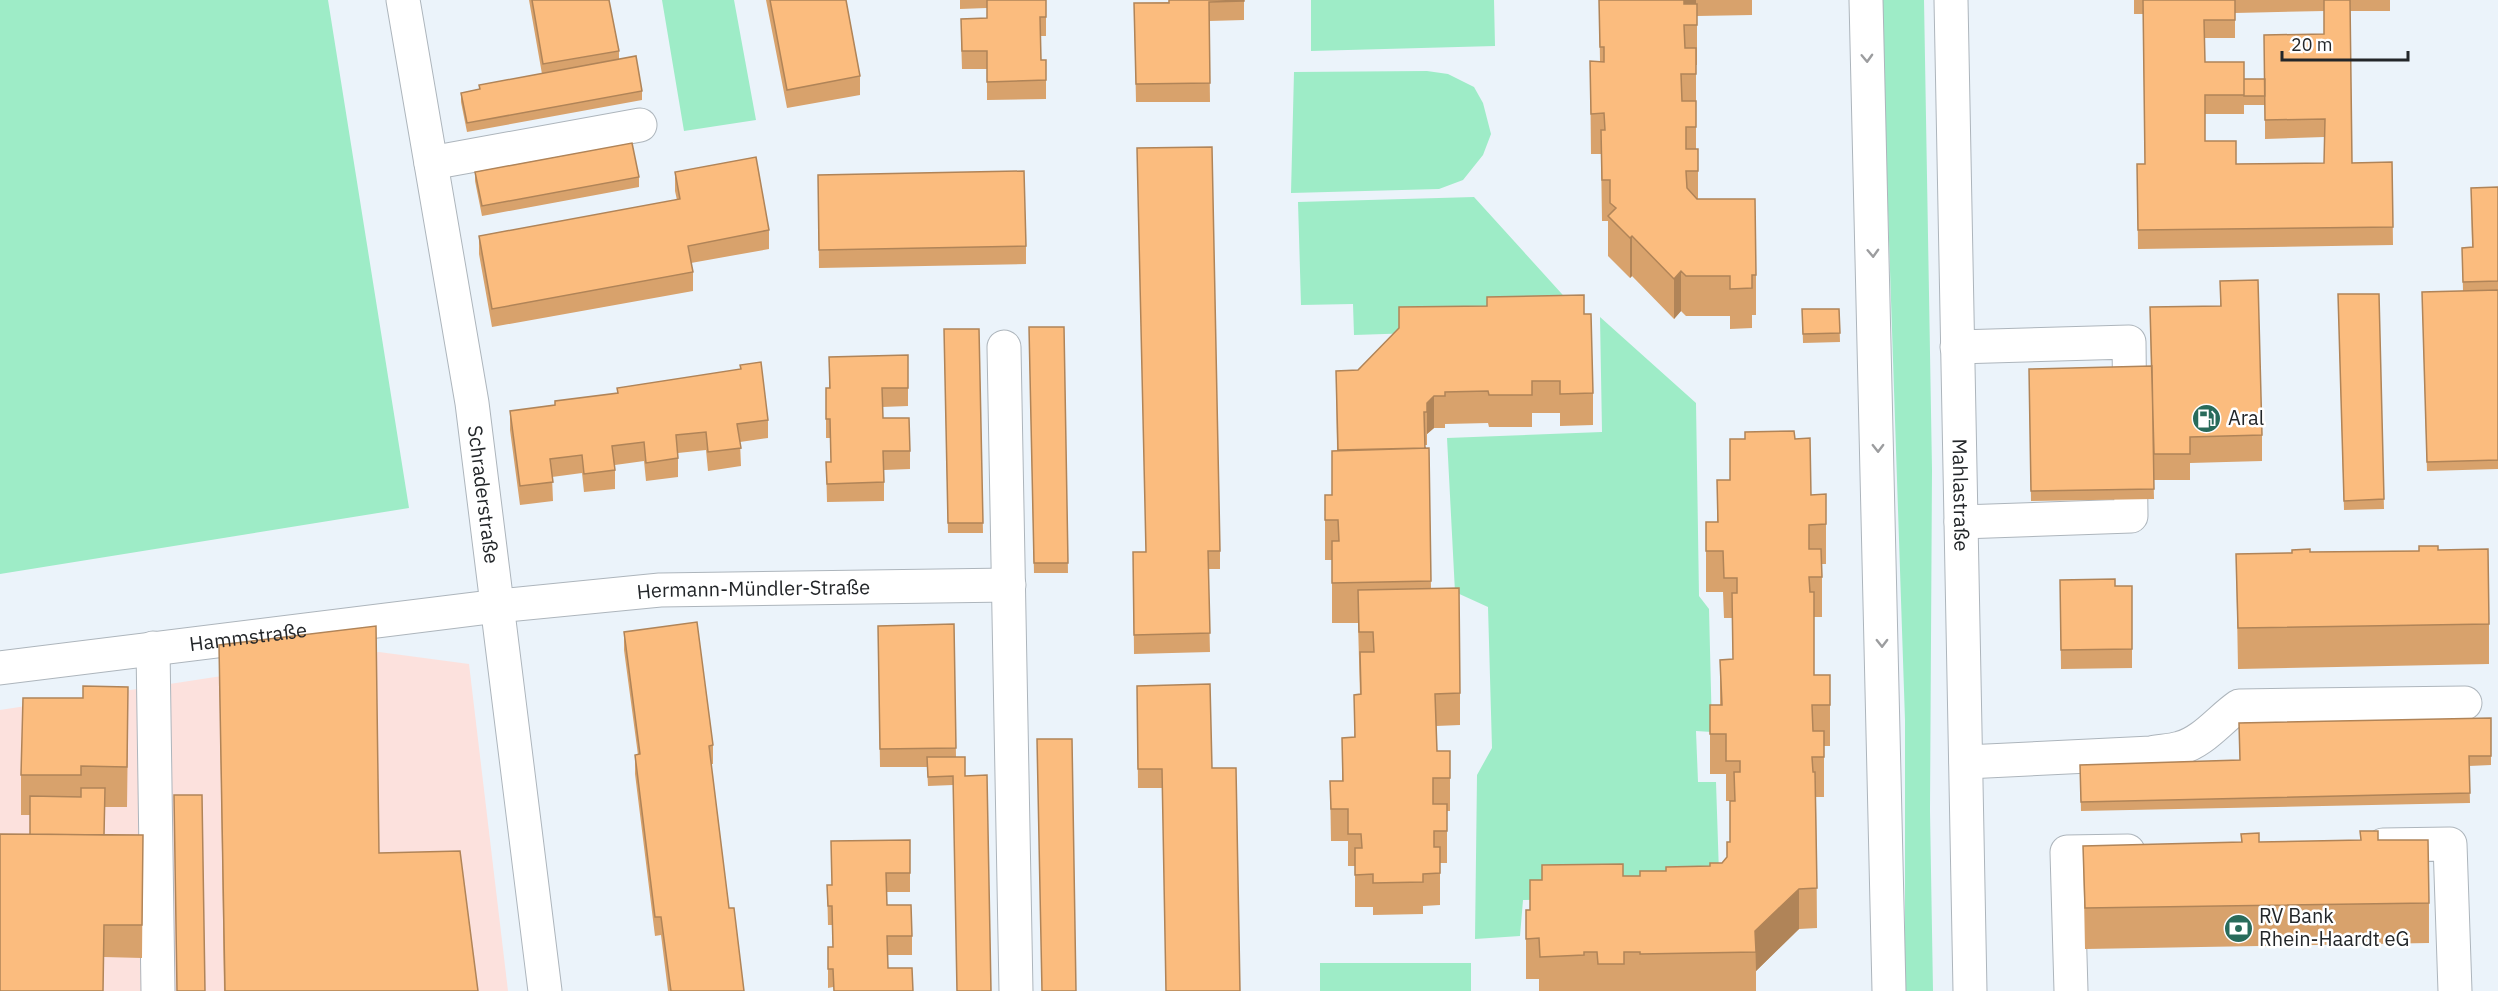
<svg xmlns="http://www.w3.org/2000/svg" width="2498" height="991" viewBox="0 0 2498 991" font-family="'IBM Plex Sans',sans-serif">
	<rect width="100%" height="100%" fill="#ebf3fa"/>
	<path fill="#fce1dd" d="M379,652L469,664L508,991H0V710Z"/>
	<path fill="#9eecc7" d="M0,0H328L409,508L0,574Z
		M662,0H734L756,120L684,131Z
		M1311,0H1494L1495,46L1311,51Z
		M1881,0H1924L1932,470L1930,811L1933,991H1905V720Z
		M1427,71L1448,74L1474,87L1483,103L1491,134L1483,155L1463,180L1439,189L1291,193L1294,72Z
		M1474,197L1581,315L1476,331L1354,335L1353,304L1301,305L1298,202Z
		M1600,317L1696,403L1699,596L1709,609L1712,732L1696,731L1698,782H1716L1719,874L1704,897L1523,900L1520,936L1475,939L1477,775L1492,748L1488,607L1455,592L1447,438L1602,432Z
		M1320,963H1471V991H1320Z"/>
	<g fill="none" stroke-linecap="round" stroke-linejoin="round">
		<defs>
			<g id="minor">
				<path id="s1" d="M403,0L472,403L545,991"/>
				<path d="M1866,0L1889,991"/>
				<path id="s2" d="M1951,0L1970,991"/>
				<path d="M431,163L640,125"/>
				<path d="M1004,347L1016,991"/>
				<path d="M1957,347L2129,342L2131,516L1961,522"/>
				<path d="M153,648L158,991"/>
				<path id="s3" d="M0,668L498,606L660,590L1009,585"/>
				<path d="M1966,762L2151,753C2160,751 2171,751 2180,748C2203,742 2220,719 2239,706L2465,703"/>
				<path d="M2383,845L2450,844L2455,991"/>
				<path d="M2071,991L2067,852L2128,851"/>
			</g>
		</defs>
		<use href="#minor" stroke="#adb5bc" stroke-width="35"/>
		<use href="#minor" stroke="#fff" stroke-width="33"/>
	</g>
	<path fill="#d8a26c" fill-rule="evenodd" d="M529,0H609L619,51V60L642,91V100L467,132L461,102V93L479,89V85L542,74Z
		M766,0H846L860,76V95L787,108Z
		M960,0H1046V36H1041V60H1046V99L987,100V69H962L961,37V19L987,18V8L960,9Z
		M1244,0V20L1209,21L1210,102H1136L1134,3Z
		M1599,0H1752V15L1697,16V65H1696V149H1698V199L1756,275V315H1752V328L1730,329V316H1686L1681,311L1674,319L1632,276L1630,278L1608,256V221H1602L1601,154H1591L1590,61L1600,62Z
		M2134,0H2390V11H2350L2352,163L2392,162L2393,245L2138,249L2137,164H2145L2143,14H2134ZM2324,11V34L2265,79H2244L2205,62L2204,38H2235V13ZM2244,105H2265V139L2324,137V163L2236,164L2205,141V114H2244Z
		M475,172L639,177V187L482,216L475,181Z
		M675,172L769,230V249L691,263L693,272V291L492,327L479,254V236L677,200L675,191Z
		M818,175L1026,246V264L819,268Z
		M2498,187V469L2427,471L2422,292L2463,291L2462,248L2472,247L2471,188Z
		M2220,281L2262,435V461L2190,463V480H2154L2153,455L2154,499L2031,501L2029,369L2151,366L2150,307L2220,306Z
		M2338,294H2379L2384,509L2344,510Z
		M1802,309H1839L1840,342L1803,343Z
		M1584,314L1593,393V425L1560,426V413H1532V427H1489L1488,423L1445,424V428H1434L1427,434V445H1425V448H1429L1431,589L1460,693V725L1436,726L1437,751H1450V811H1447V863H1440V905L1423,906V914L1373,915V907H1355V866H1348V841H1331L1330,781H1342V738L1354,737L1360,695L1358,623H1332V560H1325V495H1332V451L1337,450L1336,371L1358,370Z
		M1029,327H1064L1068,573H1034Z
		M944,329H979L983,533H948Z
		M908,355V406L882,407L883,418L910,451V469L884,470V501L827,502L826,462H831L830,438H826V388H829V357Z
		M740,365L768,420V438L740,442L741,466L708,471L706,450L678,453V477L646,481L644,461L615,465V489L584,492L582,473L552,477L553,501L520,505L510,430V411L555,405L617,393V388L740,370Z
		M1795,439L1811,495L1826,494V564H1822V617H1814V675H1830V746H1824V797H1816L1817,928L1799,929L1756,971V991H1539V979H1526V910H1530L1542,880L1640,876L1666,871L1710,866L1722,863L1727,857L1730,842L1734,801H1726V774H1710V705H1720V660L1733,659L1732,618H1724L1723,592H1706V522H1717V480H1730Z
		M2438,550L2489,624V664L2238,669L2236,554Z
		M1220,551V569H1208L1210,652L1134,654L1133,552Z
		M2060,580L2115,586H2132V668L2061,669Z
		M954,624L956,757L953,785L928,786L927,767H880L878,626Z
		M624,632L713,745V764H711L729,908L744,991H668L661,935L655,936L635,774V755H638L624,650Z
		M219,645L379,853L478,991H224Z
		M1210,684L1162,788H1138L1137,686Z
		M2491,718V765L2469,766L2470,803L2081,811L2080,765L2240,760Z
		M128,727L127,807H105L104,835H143L142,958L104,957L30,834V815H21V775Z
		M2241,834L2259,842L2378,840L2429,903V943L2085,949L2083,846L2241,843Z
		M910,840V892H887V905L912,936V955H887L833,987L828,988V947H833L832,925H828L827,885H832Z"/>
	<path fill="#b08458" d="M1683,0H1696V16L1684,25Z
		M1632,236V276L1630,278V238Z
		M1681,271V311L1674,319V279Z
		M1434,396V428L1427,434V403Z
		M1799,889V929L1756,971L1755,931Z"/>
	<path fill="#fbbc7e" stroke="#b08458" stroke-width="1.5" d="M532,0H609L619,51L543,64Z
		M770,0H846L860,76L787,90Z
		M987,0H1046V17H1040L1041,60H1046V80L987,82V51H962L961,19L987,18Z
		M1169,0H1244V1L1209,2L1210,83L1136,84L1134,3H1169Z
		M1599,0H1684V4H1697V25H1684L1685,48H1696V74H1681L1682,101H1696V127H1686V149H1698V171H1686L1687,188L1697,199H1755L1756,275H1752V288L1730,289V276H1686L1681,271L1674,279L1632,236L1630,238L1608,216L1616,208L1610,203V180H1602L1601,130H1605L1604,113L1591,114L1590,61L1604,62V47H1600Z
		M2143,0H2235V20H2204L2205,62H2244V95H2205V141H2236V164L2324,163L2325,119L2265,120L2264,35L2324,34V0H2350L2352,163L2392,162L2393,227L2138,230L2137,164H2145Z
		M636,56L642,91L467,123L461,93L480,89L479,85Z
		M2244,79H2265V96H2244Z
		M632,143L639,177L482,206L475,172Z
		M1212,147L1220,551H1208L1210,633L1134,635L1133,552H1146L1137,148Z
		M756,157L769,230L688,246L693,272L492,309L479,236L680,199L675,172Z
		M1024,171L1026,246L819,250L818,175Z
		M2498,187V281L2463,282L2462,248L2473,247L2471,188Z
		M2258,280L2262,435L2190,437V454H2154L2150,307L2221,306L2220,281Z
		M2498,290V460L2427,462L2422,292Z
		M2338,294H2379L2384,499L2344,501Z
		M1584,295V314H1591L1593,393L1560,394V381H1532V395H1489L1488,391L1445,392V396H1434L1427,403V412H1424L1425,448L1338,450L1336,371L1358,370L1399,328V307L1487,306V297Z
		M1802,309H1839L1840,333L1803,334Z
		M1029,327H1064L1068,563H1034Z
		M944,329H979L983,523H948Z
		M908,355V388H882L883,418H909L910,451H883L884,482L827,484L826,462H831L830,419H826V388H830L829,357Z
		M761,362L768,420L737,424L741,448L708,452L706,432L676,435L678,458L646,463L644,442L612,446L615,470L584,474L582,455L550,459L553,482L520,486L510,411L555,405V401L618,393L617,388L741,369L740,365Z
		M2152,366L2154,489L2031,491L2029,369Z
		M1794,431L1795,439L1810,438L1811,495L1826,494V524L1809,525V549H1821L1822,577H1809L1810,592H1814V675H1830V705H1812L1813,731H1824V757H1812L1813,772H1815L1817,888L1799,889L1755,931L1756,952L1640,954V952H1624V964H1598L1597,952H1584V955L1540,957L1539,938L1526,939V910H1530V880H1542V865L1623,864V876H1640V871H1666V867L1710,866V863H1722L1727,857V842H1730V801H1735L1734,772H1740V761H1726V734H1710V705H1722L1720,660L1733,659L1732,593H1737V578H1724L1723,551H1706V522H1718L1717,480H1730V439H1745V432Z
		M1429,448L1431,581L1332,583V541H1339L1338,520H1325V495H1332V451Z
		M2419,546H2438V550L2488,549L2489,624L2238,628L2236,554L2292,553V550L2310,549V552L2419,551Z
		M2115,579V586H2132V649L2061,650L2060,580Z
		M1459,588L1460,693L1435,694L1437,751H1450V778H1433V804H1447V831H1434V847H1440V873L1423,874V882L1373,883V874L1355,875V848H1362L1361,834H1348V809H1331L1330,781H1343L1342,738L1355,737L1354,695L1361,694L1360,652H1374L1373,632H1359L1358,590Z
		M697,622L713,745L709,746L729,908H734L744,991H671L661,917H655L635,755L640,754L624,632Z
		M954,624L956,748L880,749L878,626Z
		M376,626L379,853L460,851L478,991H225L219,645Z
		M1210,684L1212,768H1236L1240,991H1166L1162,769H1138L1137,686Z
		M83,686L128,687L127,767L81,766V775H21L23,698H83Z
		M2491,718V756H2469L2470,793L2081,802L2080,765L2240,760L2239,723Z
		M1037,739H1072L1076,991H1042Z
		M927,757H965V776L987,775L991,991H957L953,776L928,777Z
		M81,788H105L104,835L30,834V796L81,797Z
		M174,795H202L205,991H177Z
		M2360,831H2378V840H2428L2429,903L2085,908L2083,846L2242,842L2241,834L2259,833V842L2361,840Z
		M0,834L143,835L142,925H104L103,991H0Z
		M910,840V873H886L887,905H911L912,936H887L888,968H912L913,991H834L833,969H828V947H833L832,906H828L827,885H832L831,841Z"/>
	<defs><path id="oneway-chevron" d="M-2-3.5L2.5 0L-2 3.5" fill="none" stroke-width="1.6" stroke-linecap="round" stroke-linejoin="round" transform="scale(1.5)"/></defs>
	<g stroke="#9c9d9f">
		<use href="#oneway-chevron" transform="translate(1867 58) rotate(88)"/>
		<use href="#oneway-chevron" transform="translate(1873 253) rotate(88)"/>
		<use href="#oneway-chevron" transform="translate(1878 448) rotate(89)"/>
		<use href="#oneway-chevron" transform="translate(1882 643) rotate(89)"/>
	</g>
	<defs>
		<symbol id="fuel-disc" viewBox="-11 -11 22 22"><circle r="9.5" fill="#296b5b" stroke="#fff"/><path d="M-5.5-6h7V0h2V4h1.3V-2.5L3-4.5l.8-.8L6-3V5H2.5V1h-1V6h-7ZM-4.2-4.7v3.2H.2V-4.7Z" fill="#fff"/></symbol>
		<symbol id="bank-disc" viewBox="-11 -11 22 22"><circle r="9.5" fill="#296b5b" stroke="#fff"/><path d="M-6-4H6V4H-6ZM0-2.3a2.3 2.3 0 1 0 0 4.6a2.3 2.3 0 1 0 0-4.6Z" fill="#fff"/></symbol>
	</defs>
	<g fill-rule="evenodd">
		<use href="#fuel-disc" x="2190" y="402" width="33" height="33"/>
		<use href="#bank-disc" x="2222" y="912" width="33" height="33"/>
	</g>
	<g text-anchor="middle" stroke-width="5" stroke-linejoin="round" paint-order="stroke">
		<g font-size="20" fill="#232629" stroke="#fff" text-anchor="start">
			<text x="2228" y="425">Aral</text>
			<text x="2259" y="923">RV Bank<tspan x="2259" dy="23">Rhein-Haardt eG</tspan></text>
		</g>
		<g font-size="20" fill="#232629" stroke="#fff">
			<text dy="7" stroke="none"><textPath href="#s1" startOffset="501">Schraderstraße</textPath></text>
			<text dy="7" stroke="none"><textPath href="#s2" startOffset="495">Mahlastraße</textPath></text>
			<text dy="7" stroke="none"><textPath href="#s3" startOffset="758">Hermann-Mündler-Straße</textPath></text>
			<text dy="7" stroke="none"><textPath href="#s3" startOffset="250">Hammstraße</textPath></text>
		</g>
	</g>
	<path d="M2282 51v9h126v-9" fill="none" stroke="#232629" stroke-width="3"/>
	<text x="2291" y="51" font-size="18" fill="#232629" stroke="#ffffff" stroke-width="4.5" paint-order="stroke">20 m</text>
</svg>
